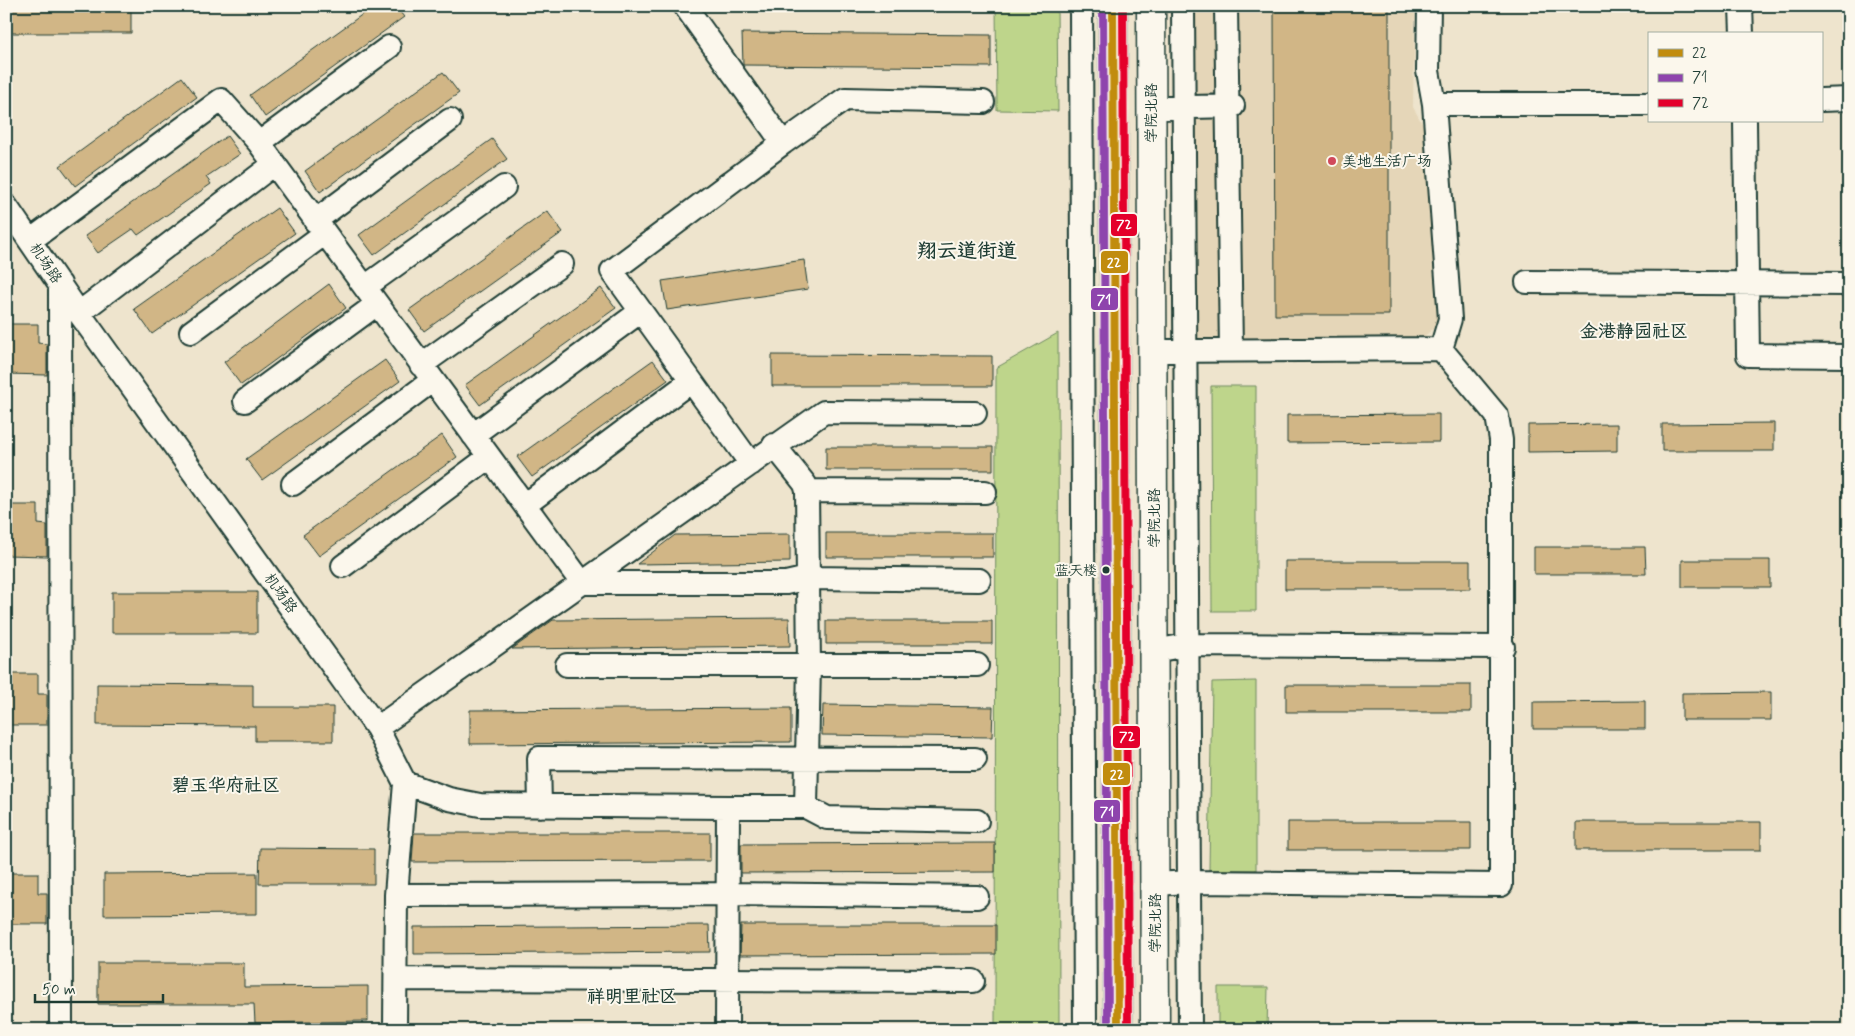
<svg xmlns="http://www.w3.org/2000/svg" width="1855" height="1036" viewBox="0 0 1855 1036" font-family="Mynerve,'LXGW WenKai TC',sans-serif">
	<rect width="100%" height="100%" fill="#eee4cd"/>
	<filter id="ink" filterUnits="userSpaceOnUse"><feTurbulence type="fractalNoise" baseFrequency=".02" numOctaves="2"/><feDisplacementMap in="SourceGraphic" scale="10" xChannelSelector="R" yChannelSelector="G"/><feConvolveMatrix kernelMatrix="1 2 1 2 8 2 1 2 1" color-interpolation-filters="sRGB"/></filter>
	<g filter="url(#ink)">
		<path fill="#e5d6b8" d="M1195,6H1415L1413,107L1428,134L1441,322L1421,339L1198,338Z"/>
		<path fill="#bed58b" stroke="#6e8960" d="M996,6H1057L1058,111L997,110Z
			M1058,333L1059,1030H995L996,368Z
			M1211,386H1256V611H1212Z
			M1256,681V870H1209L1212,682Z
			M1218,987H1268L1267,1030H1218Z"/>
		<path fill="#d1b686" stroke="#1f3d34" d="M6,6H131V33H6Z
			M374,6H395L404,17L265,117L250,95Z
			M1274,6H1389V315H1275Z
			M742,33L991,35V67L743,65Z
			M443,72L459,93L320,192L305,171Z
			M182,77L197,97L75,186L60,166Z
			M227,136L240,154L206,177L211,184L138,235L133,229L98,253L85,236Z
			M492,139L507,159L374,255L359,235Z
			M277,208L295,233L152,334L134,309Z
			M547,211L563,232L424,331L409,310Z
			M804,260L808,289L667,310L662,281Z
			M329,284L346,308L241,385L224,362Z
			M601,288L616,308L480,405L465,385Z
			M6,324H38V343L47,344V375L6,374Z
			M772,355L992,356V386H772Z
			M385,360L400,381L262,480L246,459Z
			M653,360L668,380L532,477L517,457Z
			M1439,414V442L1287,443V415Z
			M1774,423V451H1662V424Z
			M1617,424V451L1528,452V425Z
			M442,435L457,457L319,556L303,535Z
			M826,447H993V470H826Z
			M6,505H38V524L47,525V556L6,555Z
			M826,533H993V557H826Z
			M790,534V562L637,564L675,535Z
			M1534,547H1645L1646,574H1534Z
			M1682,560H1770V587H1682Z
			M1285,561H1470V589H1285Z
			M112,592H257V633H112Z
			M789,618L790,646L512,649L553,620Z
			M826,621H992V644H826Z
			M6,674H38V694H47V725H6Z
			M97,684L253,685V707H333V741H255V726L97,725Z
			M1286,685H1471V712H1286Z
			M1771,692V720H1682V693Z
			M1645,701V729H1533V702Z
			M823,705L993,707L992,737L822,735Z
			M791,708V742L470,744V710Z
			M1288,822H1471V850H1288Z
			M1576,822H1761V850H1576Z
			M414,833H710V861L412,862Z
			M995,843V872L741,873V844Z
			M260,848L374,849V884H259Z
			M6,873H38V893H47V924H6Z
			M257,873V914L104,915V874Z
			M709,925L710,952L414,954V927Z
			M741,925H996V954L740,955Z
			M98,963H244V987L368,986V1021L255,1023L254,1004H98Z"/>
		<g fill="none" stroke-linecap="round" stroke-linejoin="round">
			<defs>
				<path id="minor" d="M685,6L783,143L612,271L751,464
					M1081,6L1085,1030
					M1183,6L1190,1030
					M1226,6L1231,350
					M1741,6L1742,34
					M1821,100L1849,99
					M1434,104H1649
					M1151,108L1233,106
					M1745,121L1748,355L1849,356
					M259,143L389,47
					M783,143L845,99L983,102
					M6,206L79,313L377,728L405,783L396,895L395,1030
					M315,221L450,120
					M31,240L221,100L259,143L582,583H786L808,578L979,580
					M1527,282L1849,284
					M60,284L61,1030
					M365,287L504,187
					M79,313L273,165
					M191,332L324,234
					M1153,351L1441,349
					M421,365L562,264
					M245,401L377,304
					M473,435L641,311
					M293,484L433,380
					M807,491L985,492
					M525,505L691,381
					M343,566L489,457
					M1154,651L1187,645L1503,647
					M567,665H977
					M377,728L824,412L975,413
					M405,783L449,799L480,805L728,807L727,1030
					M540,806L539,758L975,759
					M728,807H806L809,665L807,491L805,484L774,445
					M806,807L827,818L977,821
					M1155,884L1190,882L1501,885V440L1497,416L1441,349L1450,319L1434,104L1428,71L1429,6
					M396,895L727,894L977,897
					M396,979L973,981"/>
				<path id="major" d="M1113,6L1118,1030
					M1151,6L1155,1030"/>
			</defs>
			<use href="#minor" stroke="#1f3d34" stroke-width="26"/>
			<use href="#major" stroke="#1f3d34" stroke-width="31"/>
			<use href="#minor" stroke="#fbf7ec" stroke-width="22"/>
			<use href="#major" stroke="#fbf7ec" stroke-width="28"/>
			<defs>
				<path id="bus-1" d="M1113,6L1118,1030"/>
				<path id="bus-2" d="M1103,6L1108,1030"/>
				<path id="bus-3" d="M1123,6L1128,1030"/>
			</defs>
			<use href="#bus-1" stroke="#fbf7ec" stroke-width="11"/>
			<use href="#bus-2" stroke="#fbf7ec" stroke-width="11"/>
			<use href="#bus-3" stroke="#fbf7ec" stroke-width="11"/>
			<use href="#bus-1" stroke="#c18c0d" stroke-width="8"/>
			<use href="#bus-2" stroke="#8e44ad" stroke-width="8"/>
			<use href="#bus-3" stroke="#e4002b" stroke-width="8"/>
		</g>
	</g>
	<circle fill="#d1495b" stroke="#fbf7ec" stroke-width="2" cx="1332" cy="161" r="5"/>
	<circle fill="#1f3d34" stroke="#fbf7ec" stroke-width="2" cx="1106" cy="570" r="4.5"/>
	<g text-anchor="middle" stroke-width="4" stroke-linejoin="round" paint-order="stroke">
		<g font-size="14" fill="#1f3d34" stroke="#fbf7ec" text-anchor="end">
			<text x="1097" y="575">蓝天楼</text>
		</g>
		<g font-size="15" fill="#1f3d34" stroke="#fbf7ec">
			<text transform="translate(1151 113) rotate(-90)" y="5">学院北路</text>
			<text transform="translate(46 263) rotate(56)" y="5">机场路</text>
			<text transform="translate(1154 518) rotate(-90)" y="5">学院北路</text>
			<text transform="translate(281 593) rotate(54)" y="5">机场路</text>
			<text transform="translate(1155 923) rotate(-90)" y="5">学院北路</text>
		</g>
		<g font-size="15" fill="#1f3d34" stroke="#fbf7ec" text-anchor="start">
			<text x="1342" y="166">美地生活广场</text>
		</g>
		<g font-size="18" font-weight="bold" fill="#1f3d34" stroke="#fbf7ec">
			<text x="1634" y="337">金港静园社区</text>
			<text x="226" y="791">碧玉华府社区</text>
			<text x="632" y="1002">祥明里社区</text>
		</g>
		<g font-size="20" font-weight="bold" fill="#1f3d34" stroke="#fbf7ec">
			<text x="967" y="257">翔云道街道</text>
		</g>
	</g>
	<g stroke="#fbf7ec" stroke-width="2">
		<rect x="1110" y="213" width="28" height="24" rx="5" fill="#e4002b"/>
		<rect x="1100" y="250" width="29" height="24" rx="5" fill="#c18c0d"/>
		<rect x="1090" y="287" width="29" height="24" rx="5" fill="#8e44ad"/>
		<rect x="1112" y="725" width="29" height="24" rx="5" fill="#e4002b"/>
		<rect x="1102" y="762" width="29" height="24" rx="5" fill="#c18c0d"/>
		<rect x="1093" y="799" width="28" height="24" rx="5" fill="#8e44ad"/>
	</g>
	<g font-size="14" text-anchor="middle" font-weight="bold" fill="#fff">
		<text x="1124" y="229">72</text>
		<text x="1114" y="267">22</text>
		<text x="1104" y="304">71</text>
		<text x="1127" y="741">72</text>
		<text x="1117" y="779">22</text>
		<text x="1107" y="816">71</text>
	</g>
	<rect width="1855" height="1036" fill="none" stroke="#fbf7ec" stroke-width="25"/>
	<rect x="12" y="12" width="1830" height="1011" fill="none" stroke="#1f3d34" stroke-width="2" filter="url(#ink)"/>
	<rect x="1648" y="32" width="175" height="90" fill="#fbf7ec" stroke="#a3ada2"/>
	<rect x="1658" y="49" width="25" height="8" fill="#c18c0d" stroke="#a3ada2"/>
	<text x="1692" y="58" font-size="15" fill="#1f3d34">22</text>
	<rect x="1658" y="74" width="25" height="8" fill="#8e44ad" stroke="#a3ada2"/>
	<text x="1692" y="82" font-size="15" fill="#1f3d34">71</text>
	<rect x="1658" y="99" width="25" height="8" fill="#e4002b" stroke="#a3ada2"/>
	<text x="1692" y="108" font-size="15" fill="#1f3d34">72</text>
	<path d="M35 994v8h128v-8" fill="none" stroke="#1f3d34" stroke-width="2.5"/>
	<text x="42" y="994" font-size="15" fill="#1f3d34" stroke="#fbf7ec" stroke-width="4" paint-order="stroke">50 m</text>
</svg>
